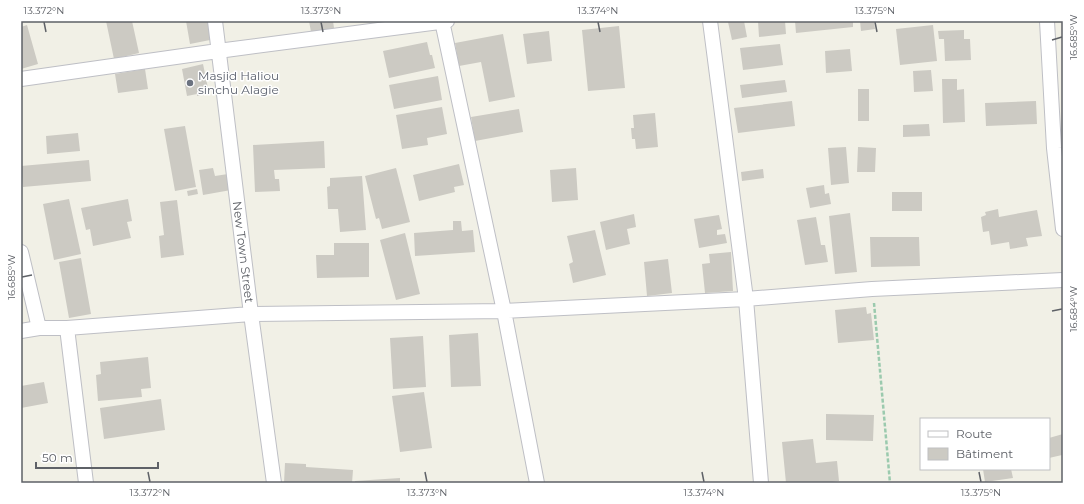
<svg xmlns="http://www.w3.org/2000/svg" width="1084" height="504" viewBox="0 0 1084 504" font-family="Montserrat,sans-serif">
	<rect width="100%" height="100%" fill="#f1f0e6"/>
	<path fill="#cccac3" d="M106,21H132L139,53L114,59Z
		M186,21H212L215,39L190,44Z
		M309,21H333L334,28L311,32Z
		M737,21H744L747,37L732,40L728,22Z
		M758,21H785L786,34L759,37Z
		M795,21H853V27L796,33Z
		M860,21H874L875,29L861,31Z
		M27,25L38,64L21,69V27Z
		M933,25L937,61L900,65L896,29Z
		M619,26L625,88L588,91L582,30Z
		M964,30V39H970L971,60L945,61L944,39H939L938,31Z
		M549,31L552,61L527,64L523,34Z
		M503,34L515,97L489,102L481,62L459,66L455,43Z
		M427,42L430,55H432L435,68L389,78L383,51Z
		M780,44L783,65L743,70L740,48Z
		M850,49L852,71L826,73L825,51Z
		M203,64L209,93L197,96V94L187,96L182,69Z
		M145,69L148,89L118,93L115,74Z
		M931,70L933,91L914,92L913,71Z
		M438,76L442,100L394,109L389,85Z
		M942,79H957V90L964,89L965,122L943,123Z
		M785,80L787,92L742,98L740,85Z
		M858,89H869V121H858Z
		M792,101L795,126L738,133L734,108Z
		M1036,101L1037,124L986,126L985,103Z
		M442,107L447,134L427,138L428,145L402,149L396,115Z
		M519,109L523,132L475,141L471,117Z
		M655,113L658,147L636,149L635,139H632L631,128H634L633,115Z
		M929,124L930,136L903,137V125Z
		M185,126L196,187L175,191L164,129Z
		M78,133L80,151L47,154L46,136Z
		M324,141L325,168L274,170L275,179H279L280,191L255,192L253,145Z
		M846,147L849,183L831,185L828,148Z
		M858,147L876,148L875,172H857Z
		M89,160L91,181L23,187L21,166Z
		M459,164L464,185L454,187L455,192L419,201L413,175Z
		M213,168L215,176L228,174L231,190L203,195L199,170Z
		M396,168L410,222L382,229L379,218L376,219L365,176Z
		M576,168L578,200L552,202L550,170Z
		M763,169L764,178L742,181L741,172Z
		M362,176L366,230L340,232L338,209H328L327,187L330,186V178Z
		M824,185L825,194L829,193L831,204L810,208L806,188Z
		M197,189L198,194L188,196L187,191Z
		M892,192H922V211H892Z
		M69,199L81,254L54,260L43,204Z
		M128,199L132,221L127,222L131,238L93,246L90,229L86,230L81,208Z
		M177,200L184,255L161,258L159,236L164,235L160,202Z
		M998,209L999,217L1037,210L1042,236L1026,238L1028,246L1010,249L1009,242L991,245L989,231L983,232L981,217L986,215L985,212Z
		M850,213L857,272L835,274L829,216Z
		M634,214L636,227L627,229L630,244L606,250L600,222Z
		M719,215L722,229L717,230V235L725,234L727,243L699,248L694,219Z
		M816,217L821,245H825L828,262L805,265L797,220Z
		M453,221H461L462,231L473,230L475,252L415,256L414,233L453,230Z
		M595,230L606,275L573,283L569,264L573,262L567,236Z
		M405,233L420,294L396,300L380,240Z
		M870,237H919L920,266L871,267Z
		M334,243H369V277L317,278L316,255H334Z
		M731,252L733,291L705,293L702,264L710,263L709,254Z
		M81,258L91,314L69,318L59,262Z
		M668,259L672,293L647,296L644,262Z
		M866,307L867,314L871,313L874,340L838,343L835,310Z
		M478,333L481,386L451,387L449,335Z
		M423,336L426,387L393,389L390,338Z
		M148,357L151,388L141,389L142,397L98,401L96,375L101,374L100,362Z
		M44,382L48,403L21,408V386Z
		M424,392L432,448L400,452L392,396Z
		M161,399L165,430L104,439L100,408Z
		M826,414L874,415L873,441L826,440Z
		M1063,434V457L1062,455L1049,458V438Z
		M813,439L816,463L837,461L839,481L825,483H786L782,442Z
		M285,463L306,464V467L353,470L352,483H284Z
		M983,469H1011L1013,478L985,482Z
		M400,478V483H355V481Z"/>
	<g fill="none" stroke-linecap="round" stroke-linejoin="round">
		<defs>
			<path id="street" d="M215,21L251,314L274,483
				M442,21L504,311L537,483
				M710,21L746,299L761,483
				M1047,21L1054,148L1063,229
				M21,79L218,51L447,21
				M21,252L39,328
				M67,328L86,483
				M21,331L39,328H67L251,314L504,311L746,299L872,289L1063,280"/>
		</defs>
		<use href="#street" stroke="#bebfc5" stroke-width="16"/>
		<path stroke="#9bcaae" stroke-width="2.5" stroke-dasharray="4 2" stroke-linecap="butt" d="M874,303L890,483"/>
		<use href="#street" stroke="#fff" stroke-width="14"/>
	</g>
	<path fill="none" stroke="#5e6167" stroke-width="1.5" d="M44,22L46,32M321,22L323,32M598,22L600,32M875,22L877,32M1052,40L1062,37M22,277L32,275M1052,311L1062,309M148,472L150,482M425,472L427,482M702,472L704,482M979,472L981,482"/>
	<circle fill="#6b7280" stroke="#fff" stroke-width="1.5" cx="190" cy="83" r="4"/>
	<g text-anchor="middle" stroke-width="3" stroke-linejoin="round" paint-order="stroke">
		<g font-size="12" fill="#5b616d" stroke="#fff" text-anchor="start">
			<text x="198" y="80">Masjid Haliou<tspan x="198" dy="14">sinchu Alagie</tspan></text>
		</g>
		<g font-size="12" fill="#5e6167" stroke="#fff">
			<text transform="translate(243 252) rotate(83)" y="4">New Town Street</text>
		</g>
	</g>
	<rect width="1084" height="504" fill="none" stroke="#ffffff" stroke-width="44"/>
	<rect x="920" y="418" width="130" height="52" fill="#ffffff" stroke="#bfc0c2"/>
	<rect x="928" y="431" width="20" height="6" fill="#ffffff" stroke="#bfc0c2"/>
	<text x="956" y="438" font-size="12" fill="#5e6167">Route</text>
	<rect x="928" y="448" width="20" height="12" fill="#cccac3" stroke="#bfc0c2"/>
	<text x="956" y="458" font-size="12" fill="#5e6167">Bâtiment</text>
	<path d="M36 462v6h122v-6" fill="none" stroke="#5e6167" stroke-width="2"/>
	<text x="42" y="462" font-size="12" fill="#5e6167" stroke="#ffffff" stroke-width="3" paint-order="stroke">50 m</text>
	<rect x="22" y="22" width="1040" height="460" fill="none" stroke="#5e6167" stroke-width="1.5"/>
	<g font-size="10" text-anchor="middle" fill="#5e6167">
		<text x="44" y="14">13.372°N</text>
		<text x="321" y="14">13.373°N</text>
		<text x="598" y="14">13.374°N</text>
		<text x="875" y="14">13.375°N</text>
		<text transform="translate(1073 37) rotate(-90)" y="4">16.685°W</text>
		<text transform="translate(11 277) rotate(-90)" y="4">16.685°W</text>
		<text transform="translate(1073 309) rotate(-90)" y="4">16.684°W</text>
		<text x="150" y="496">13.372°N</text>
		<text x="427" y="496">13.373°N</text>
		<text x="704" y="496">13.374°N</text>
		<text x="981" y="496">13.375°N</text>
	</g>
</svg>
